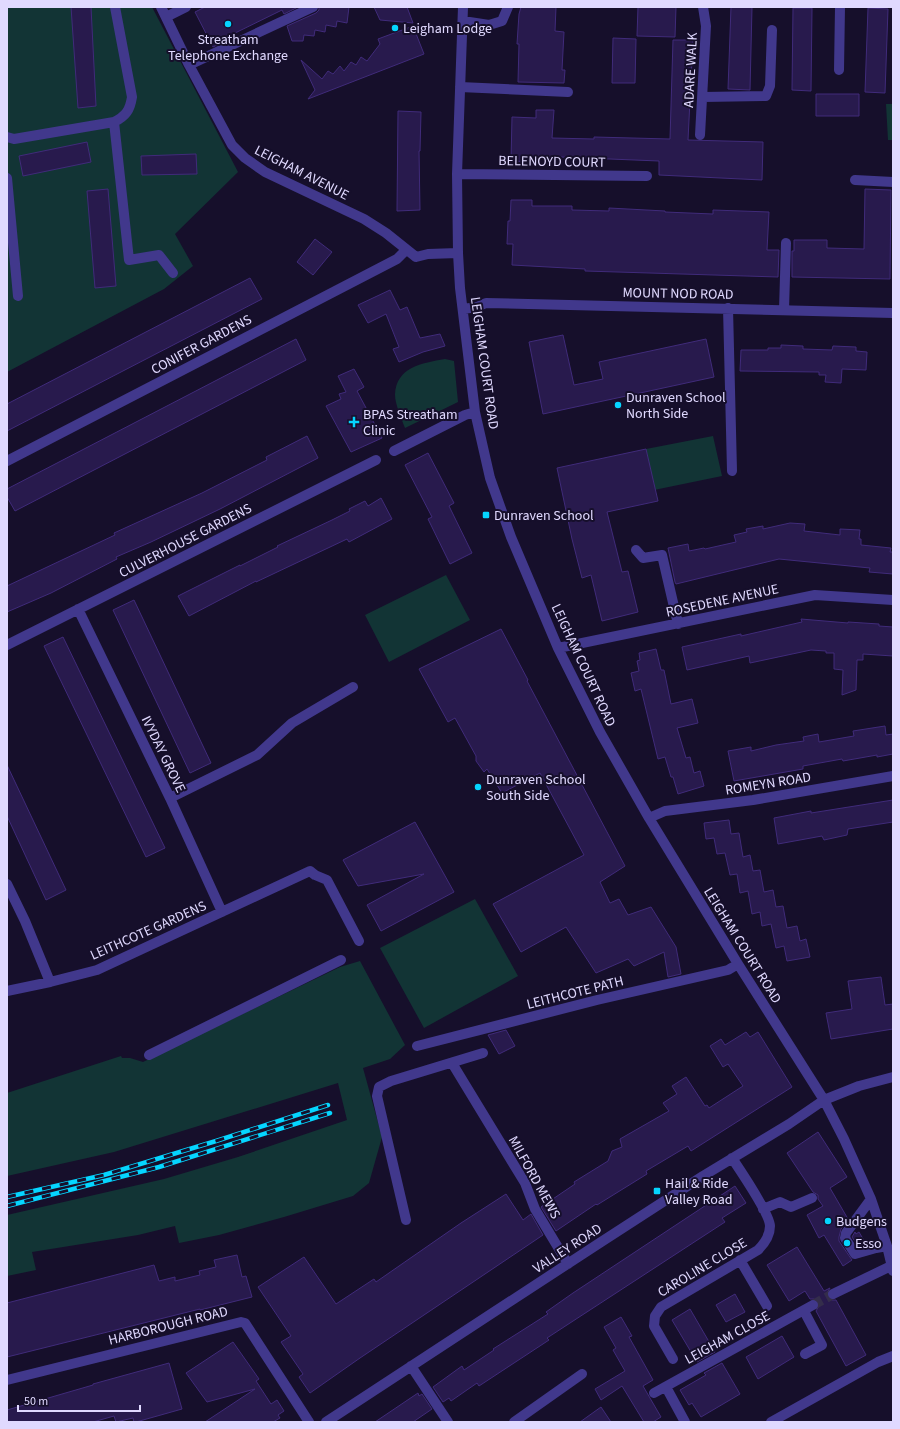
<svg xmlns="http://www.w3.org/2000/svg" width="900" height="1429" viewBox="0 0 900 1429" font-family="'Source Sans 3',sans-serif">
	<rect width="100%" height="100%" fill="#160f2b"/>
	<path fill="#123435" d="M7,7H152L238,172L175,234L193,266L164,289L7,372Z
		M886,104H893V140H888Z
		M445,359L454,361L458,402L405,428C402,420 395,404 395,395C396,367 422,363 445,359Z
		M713,436L722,476L654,490L646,449Z
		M446,575L470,620L389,662L365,615Z
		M475,899L518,976L424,1028L380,948Z
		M360,961L405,1045L390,1059L363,1068L382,1137L369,1183L353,1196L284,1217L219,1235L179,1243L175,1226L138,1235L32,1252L36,1270L7,1276V1215L164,1179L238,1157L347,1120L338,1083L114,1152L7,1176V1093L121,1056L122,1058H130L143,1062L340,967Z"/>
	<path fill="#281a4d" stroke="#402b7a" d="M71,7H91L96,106L78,108Z
		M205,7H298L284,14L282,10L229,36L231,38L213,47L195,12Z
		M319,7H349L347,23L337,21L336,27L326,25L325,32L315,30L314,36L304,35L303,41H292L287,26L316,13L319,10Z
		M374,7H407L413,23L380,20Z
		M521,7H556L555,31L564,32L562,70H565L564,83L518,82L519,44H517L519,14Z
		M638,7H676L675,37L637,36Z
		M731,7H752L750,90L728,89Z
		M793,8H812L811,91L792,90Z
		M868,8L888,9L885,93L865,92Z
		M413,26L424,54L308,99L315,90L301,60L322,79L328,71L333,74L340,66L344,71L351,62L356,65L361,57L367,61L380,44L378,39Z
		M613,38L636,39L635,83H612Z
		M673,40H693L688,140L763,142L762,180L659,175V161L536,156V162L511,161L512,117L536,118V110H554L552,138L594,139V137L670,139Z
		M816,94H859V116H816Z
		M398,111L421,112L420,151H419L420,210L397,211Z
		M87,142L91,162L23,176L19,156Z
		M196,154L197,174L142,175L141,156Z
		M108,189L116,286L95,288L87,191Z
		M865,189L891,190L890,279L792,277V251H794V240H827V248L864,249Z
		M511,200H532V206H572V210L609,211V208L665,211V212L713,214V210L769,212L767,250H779L778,277L585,271V269L512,265L513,244H507L508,221H510Z
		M315,239L332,252L313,275L297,262Z
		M250,278L262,299L7,431V404Z
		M390,290L400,310L407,307L420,338L440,334L445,346L423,352L399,362L393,349L399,347L386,314L368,323L358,305Z
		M563,335L574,385L603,379L599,362L706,339L714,377L543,414L529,342Z
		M296,339L306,360L15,511L7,497V489Z
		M781,345L803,346V349L832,350L833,346L856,347V351L867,352L866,370L842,369L841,383L825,382L826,375H819V372L740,371L741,350H768V348H781Z
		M354,369L364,387L357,391L382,438L351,452L326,406L341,399L339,394L346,392L338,376Z
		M307,436L318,458L220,509L151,542L116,557L117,559L51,593L7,612V586L115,535L114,533L202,493L267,460L266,457Z
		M646,449L658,501L607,512L622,572L628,571L638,612L602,621L591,575L582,578L572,539L557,468Z
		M428,453L454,503L449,506L472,553L450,564L428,519L432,517L405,465Z
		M381,498L392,519L349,542L347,539L256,582V581L189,616L178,596L240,565V566L278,547L277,546L332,520L350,511L349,509L365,501L368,506Z
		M790,523L805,524L804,531L840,535V529L860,530L859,539H861V545L891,548L890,552H893V574L869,572L870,568L779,559L676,584L675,582L668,548L688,544L689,551L704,548L705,549L736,542L734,535L747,532L746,529L763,526V529Z
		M134,600L211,763L190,773L113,610Z
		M801,619L848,623V622L879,624V626L893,627V656L863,654V660H857L856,690L842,695L843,670L834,669V653H826V651L811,650L750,663L749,656L687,670L682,647L741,634V636L802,622Z
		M501,629L528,680L527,681L625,866L600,882L610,903L619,899L628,915L651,907L676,947L681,974L668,977L664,952L634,966L628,959L596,973L566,927L521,952L493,904L584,855L540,773L502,793L487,769L484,772L476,761V756L455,718L448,722L419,669Z
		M63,637L165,848L146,857L44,646Z
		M656,649L661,670H664L671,704L692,699L698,723L677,728L686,758L690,757L694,773L700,771L704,786L678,794L673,777H671L665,757L658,759L641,689L635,691L631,673L639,671L637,661L640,660L639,653Z
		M885,726L886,735L893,734V754L877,757V755L843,761L842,759L803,766V769L734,781L728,751L751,747V751L776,745L804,741L803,737L818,734L819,742L854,736L853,731Z
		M7,765L66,890L46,900L7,816Z
		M893,800V822L848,829L847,835L824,840L822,836L778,844L774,818L811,811V813Z
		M729,820L731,834L739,833L743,857L750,855L753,871L760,870L764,892L773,890L776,907L783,906L787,928L797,926L800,941L806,939L810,957L787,961L784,946L776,948L771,924L762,926L760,912L752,914L748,891L740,893L737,874L730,875L725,853L717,854L714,838L706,839L704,823Z
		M415,822L454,892L381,931L367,905L424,874L358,886L343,860Z
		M881,977L885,1005L893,1004V1029L831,1039L826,1013L852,1009L848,981Z
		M506,1030L515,1046L499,1054L488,1035Z
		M746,1032L750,1037L758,1032L792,1087L691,1151L688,1146L646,1171L647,1174L597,1205L596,1204L556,1231L541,1207L575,1184L574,1182L608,1161L612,1151L622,1147L620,1139L669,1111L663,1103L677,1094L672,1086L686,1077L705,1106L707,1105L709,1108L743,1086L728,1064L723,1067L710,1046L721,1039L725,1045Z
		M818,1132L847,1177L830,1188L848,1219L841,1229L839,1237V1241L852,1260L843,1266L824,1235L819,1238L807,1215L823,1206L818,1199V1195L813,1192L787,1153Z
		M735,1186L746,1203L722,1218L725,1222L547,1338L549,1340L479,1386L477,1383L451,1401L449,1398L443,1402L433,1387L462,1366L464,1370L494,1350L493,1349L548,1314L546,1312L573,1293Z
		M506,1194L523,1220L531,1214L543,1235L360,1358L310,1393L299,1377L303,1374L281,1342L291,1336L258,1287L304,1257L336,1304L374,1279L376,1282L461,1223Z
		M855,1232L856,1234L859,1232L866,1244L858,1246L852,1237Z
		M797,1247L824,1291L830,1288L827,1293V1297L832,1300H836L866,1355L846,1366L816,1311L819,1306L818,1302L814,1299H810L805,1291L789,1301L767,1265Z
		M237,1255L242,1277L246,1276L252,1297L200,1310V1309L7,1357V1303L154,1265L159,1281L175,1277V1281L200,1275L199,1271L216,1267L214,1260Z
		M735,1294L745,1312L726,1322L716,1305Z
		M690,1309L715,1352L697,1362L672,1320Z
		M621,1317L632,1336L629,1337L653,1380L643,1386L661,1417L653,1422H644L622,1386L601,1400L595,1389L625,1371L613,1350L616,1348L604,1327Z
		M782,1336L794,1357L758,1379L746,1357Z
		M233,1342L259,1379L256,1381L271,1404L277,1400L284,1411L278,1415L280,1418L273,1422H205L255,1389L207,1402L186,1373Z
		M169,1363L182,1409L136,1422H134L133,1418L116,1422L114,1416L93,1422H7V1410L93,1385V1384Z
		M722,1363L740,1394L701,1417L692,1403L689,1405L680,1390L706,1375L704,1373Z
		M418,1393L419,1396L422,1394L432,1409L413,1422H375Z
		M601,1407L611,1422H580Z"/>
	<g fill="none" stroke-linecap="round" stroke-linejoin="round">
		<path stroke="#342d4b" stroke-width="10" stroke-dasharray="10 5" stroke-linecap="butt" d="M813,1305L833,1294"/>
		<path stroke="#41388c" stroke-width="10" d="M161,7L189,65L232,145L245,158L265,172L364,219L386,233L416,257L428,254L458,253
			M463,7L457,174L458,253L460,288L475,412L490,478L511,537L558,648L600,732L649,818L738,964L824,1100L844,1139L871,1199L887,1246L893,1271
			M166,17L186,7
			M463,21L489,25L502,21L508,7
			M189,65L313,7
			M839,70L840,7
			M460,87L568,92
			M703,97L766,96L770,86L772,30
			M114,122L129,260L159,255L173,273
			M700,135L706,26L703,7
			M7,137L14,139L114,122C126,116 130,110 132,97L115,7
			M457,174L647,176
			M7,178L18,296
			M855,180L893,182
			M728,308L732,471
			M463,309L477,307L486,303L893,313
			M784,310L786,243
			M394,451L465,415L475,412
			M7,461L397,259L406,250
			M636,550L643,558L662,555L678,624
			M78,609L170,798L222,912
			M7,645L376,460
			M558,648L815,595L893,600
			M170,798L257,755L292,723L353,687
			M649,818L665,811L753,800L893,776
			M7,884L25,921L50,982
			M7,991L50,982L97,970L310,871L315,875L327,880L359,941
			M417,1046L597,1000L728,970L738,964
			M149,1055L341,960
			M452,1063L525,1183L535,1209L568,1264
			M871,1199L846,1233L845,1238L855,1254L876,1248L887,1246
			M763,1209L780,1202L791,1207L812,1198
			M406,1220L377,1096L379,1087L391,1081L483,1053
			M740,1260L767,1306
			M833,1294L891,1266
			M804,1311L822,1345L805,1354
			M673,1359L654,1326L655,1316L661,1307L758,1250C765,1243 770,1236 770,1226C770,1214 740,1170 732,1158
			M411,1366L448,1422
			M7,1380L241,1322L245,1323L309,1422
			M666,1387L685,1422
			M654,1393L813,1305
			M326,1422L598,1244L703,1176L789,1124L824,1100L859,1086L893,1077
			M514,1422L582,1374
			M771,1422L878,1362L893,1356"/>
		<defs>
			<path id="rail" d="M7,1197L104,1175L216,1141L328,1105
				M7,1206L159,1167L330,1113"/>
		</defs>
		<use href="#rail" stroke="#05d5ff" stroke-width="4.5"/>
		<use href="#rail" stroke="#160f2b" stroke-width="3" stroke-dasharray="9" stroke-linecap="butt"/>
	</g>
	<g fill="#05d5ff" stroke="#160f2b" stroke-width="1.5">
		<circle cx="228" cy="24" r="4"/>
		<circle cx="395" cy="28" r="4"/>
		<circle cx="618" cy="405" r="4"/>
		<path d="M352 416h4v4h4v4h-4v4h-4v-4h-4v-4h4z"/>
		<rect x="482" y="511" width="8" height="8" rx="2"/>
		<circle cx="478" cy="787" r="4"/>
		<rect x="653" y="1187" width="8" height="8" rx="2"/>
		<circle cx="828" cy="1221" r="4"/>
		<circle cx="847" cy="1243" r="4"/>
	</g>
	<g text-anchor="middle" stroke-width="4" stroke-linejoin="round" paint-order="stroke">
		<g font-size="14" fill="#e0d9ff" stroke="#160f2b" text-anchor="start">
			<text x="403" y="33">Leigham Lodge</text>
			<text x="228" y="44" text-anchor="middle">Streatham<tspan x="228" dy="16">Telephone Exchange</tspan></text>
			<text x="626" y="402">Dunraven School<tspan x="626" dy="16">North Side</tspan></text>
			<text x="363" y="419">BPAS Streatham<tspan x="363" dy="16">Clinic</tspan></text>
			<text x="494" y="520">Dunraven School</text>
			<text x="486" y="784">Dunraven School<tspan x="486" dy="16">South Side</tspan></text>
			<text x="665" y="1188">Hail &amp; Ride<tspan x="665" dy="16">Valley Road</tspan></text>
			<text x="836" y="1226">Budgens</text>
			<text x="855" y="1248">Esso</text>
		</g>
		<g font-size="14" fill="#e0d9ff" stroke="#160f2b">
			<text transform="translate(690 70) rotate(-87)" y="5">ADARE WALK</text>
			<text transform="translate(552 161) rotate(1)" y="5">BELENOYD COURT</text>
			<text transform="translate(302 172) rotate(27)" y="5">LEIGHAM AVENUE</text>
			<text transform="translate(678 293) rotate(1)" y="5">MOUNT NOD ROAD</text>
			<text transform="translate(201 344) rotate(-28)" y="5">CONIFER GARDENS</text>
			<text transform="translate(485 363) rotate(82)" y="5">LEIGHAM COURT ROAD</text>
			<text transform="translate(185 540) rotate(-27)" y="5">CULVERHOUSE GARDENS</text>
			<text transform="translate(722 600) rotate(-12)" y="5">ROSEDENE AVENUE</text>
			<text transform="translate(584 665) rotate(65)" y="5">LEIGHAM COURT ROAD</text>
			<text transform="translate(164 754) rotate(64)" y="5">IVYDAY GROVE</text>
			<text transform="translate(768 783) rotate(-9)" y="5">ROMEYN ROAD</text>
			<text transform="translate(148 930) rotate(-24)" y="5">LEITHCOTE GARDENS</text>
			<text transform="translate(743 945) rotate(58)" y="5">LEIGHAM COURT ROAD</text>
			<text transform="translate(575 992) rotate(-14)" y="5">LEITHCOTE PATH</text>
			<text transform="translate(535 1177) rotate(61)" y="5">MILFORD MEWS</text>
			<text transform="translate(567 1248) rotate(-33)" y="5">VALLEY ROAD</text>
			<text transform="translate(702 1267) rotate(-31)" y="5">CAROLINE CLOSE</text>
			<text transform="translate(168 1325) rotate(-14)" y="5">HARBOROUGH ROAD</text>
			<text transform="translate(727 1337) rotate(-29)" y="5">LEIGHAM CLOSE</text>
		</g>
	</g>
	<rect width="900" height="1429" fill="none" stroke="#e0d9ff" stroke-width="16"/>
	<path d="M18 1405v6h122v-6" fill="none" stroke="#e0d9ff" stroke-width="2"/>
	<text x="24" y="1405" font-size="12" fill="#e0d9ff" stroke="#160f2b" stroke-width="3" paint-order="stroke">50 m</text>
</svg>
